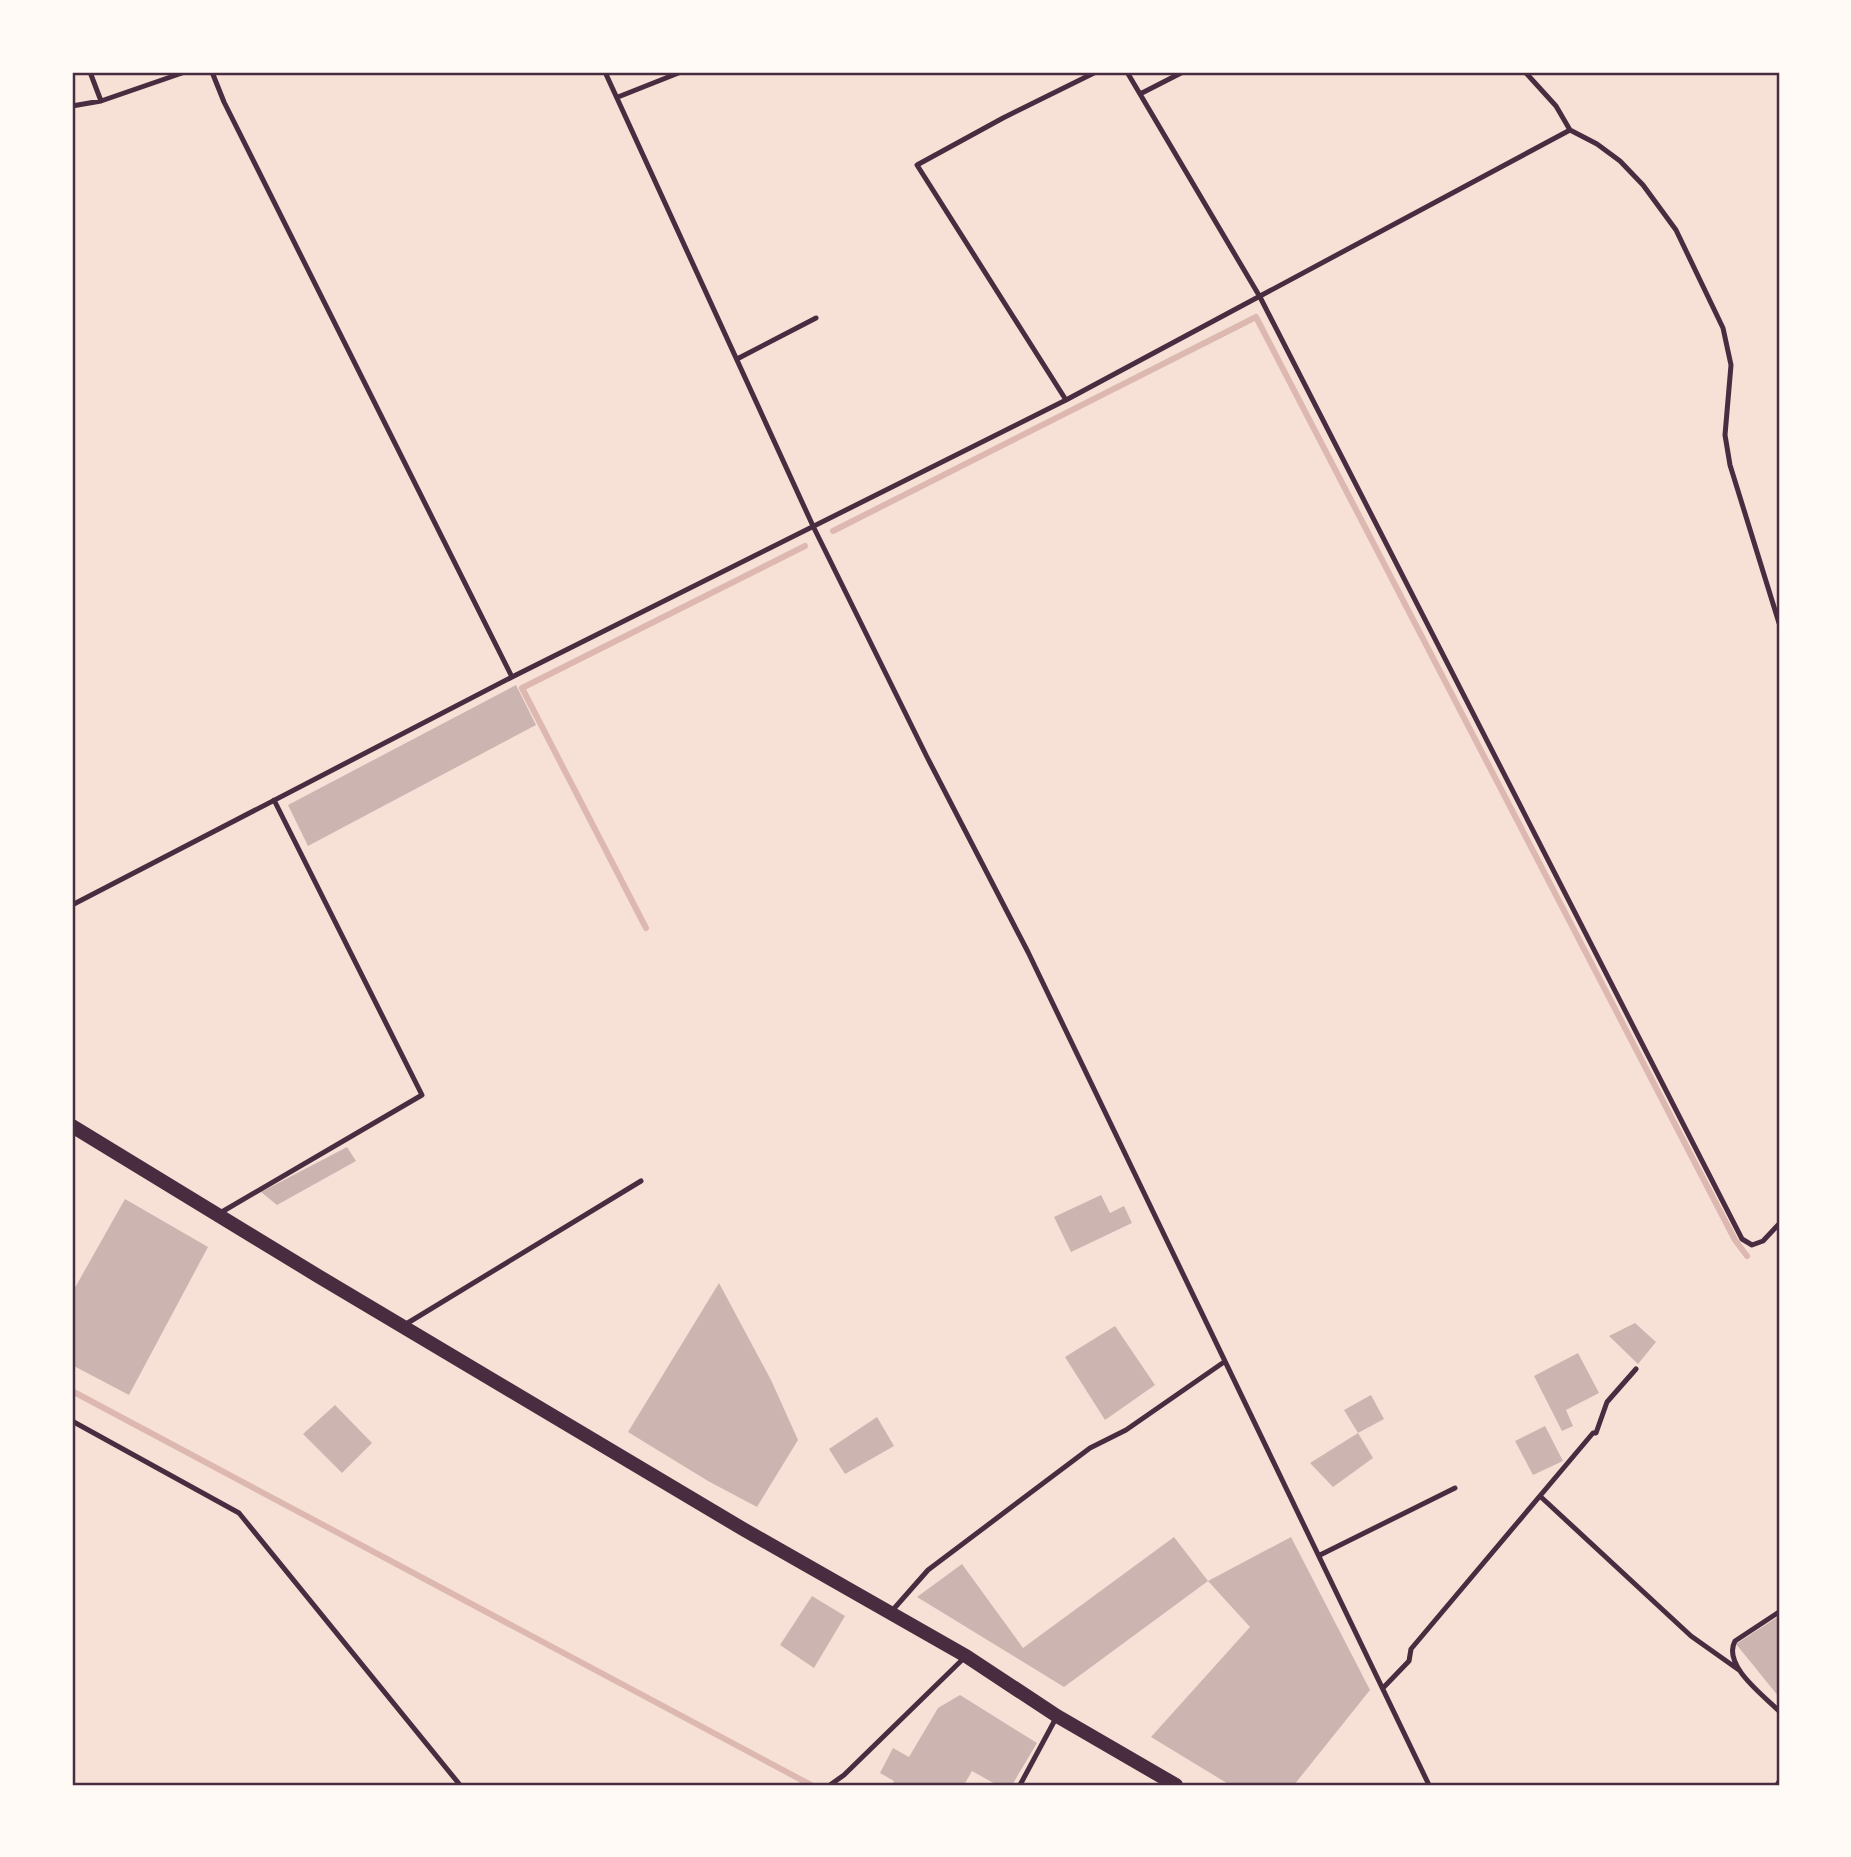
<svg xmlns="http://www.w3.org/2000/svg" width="1851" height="1857" viewBox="0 0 1851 1857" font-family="Raleway,sans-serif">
	<rect width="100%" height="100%" fill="#f7e1d7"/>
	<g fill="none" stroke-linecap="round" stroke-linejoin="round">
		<path stroke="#dcb8b0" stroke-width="6" d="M833,531L1256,317L1735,1240L1747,1256
			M646,928L522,688L805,546
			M72,1391L811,1785"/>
	</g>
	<path fill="#ccb4b1" d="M516,685L536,725L308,846L288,805Z
		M347,1147L356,1161L277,1205L261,1192Z
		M1101,1195L1110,1213L1124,1206L1132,1223L1071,1252L1054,1217Z
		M125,1199L208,1247L129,1395L72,1365V1293Z
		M719,1283L771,1380L798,1440L757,1507L708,1481L628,1432Z
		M1635,1323L1656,1342L1638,1364L1609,1336Z
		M1115,1326L1155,1385L1105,1420L1065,1357Z
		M1578,1353L1599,1393L1566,1410L1573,1426L1562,1431L1534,1376Z
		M1371,1395L1384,1419L1358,1433L1344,1410Z
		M335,1405L372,1443L342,1473L303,1434Z
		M877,1417L894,1446L845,1474L829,1449Z
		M1545,1426L1563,1461L1533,1475L1515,1441Z
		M1358,1433L1373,1458L1333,1487L1310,1463Z
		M1174,1537L1208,1581L1064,1687L917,1597L962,1564L1023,1648Z
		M1291,1537L1370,1690L1294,1785H1230L1151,1737L1250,1627L1208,1581Z
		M812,1596L845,1616L814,1668L780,1645Z
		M1779,1616V1697L1736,1644Z
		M960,1695L1037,1743L1012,1785H997L972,1771L964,1785H892L894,1781L880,1773L893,1748L909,1757L938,1708Z"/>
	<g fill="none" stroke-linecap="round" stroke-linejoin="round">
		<path stroke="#4a2c40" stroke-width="5" d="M90,72L101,101
			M212,72L224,102L512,677
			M605,72L813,526L927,757L1028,952L1429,1785
			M1127,72L1260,297L1742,1239L1752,1245L1763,1241L1779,1224
			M1525,72L1556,106L1570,130L1597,144L1620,161L1643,185L1676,230L1723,328L1731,365L1725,435L1730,465L1779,623
			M1140,94L1183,72
			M618,97L681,72
			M72,106L101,101L185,72
			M737,359L816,318
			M1066,400L917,165L1003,118L1096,72
			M72,905L512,677L1066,400L1570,130
			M220,1213L422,1095L274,800
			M406,1324L641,1181
			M72,1421L239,1513L460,1785
			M1541,1497L1691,1636L1739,1670
			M1320,1555L1455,1488
			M891,1612L928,1570L1090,1448L1126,1430L1224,1362
			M1779,1612L1735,1641C1722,1665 1763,1695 1779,1711
			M1383,1688L1409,1661L1411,1649L1593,1433H1596L1607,1402L1636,1369
			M830,1785L844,1775L964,1658
			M1020,1785L1056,1718
			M1777,1785L1779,1782"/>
		<path stroke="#4a2c40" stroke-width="14" d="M72,1126L318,1276L743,1529L966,1656L1057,1716L1176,1785"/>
	</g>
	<rect width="1851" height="1857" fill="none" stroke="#fffaf5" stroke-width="147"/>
	<rect x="74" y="74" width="1704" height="1710" fill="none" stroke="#4a2c40" stroke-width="2.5"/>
</svg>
